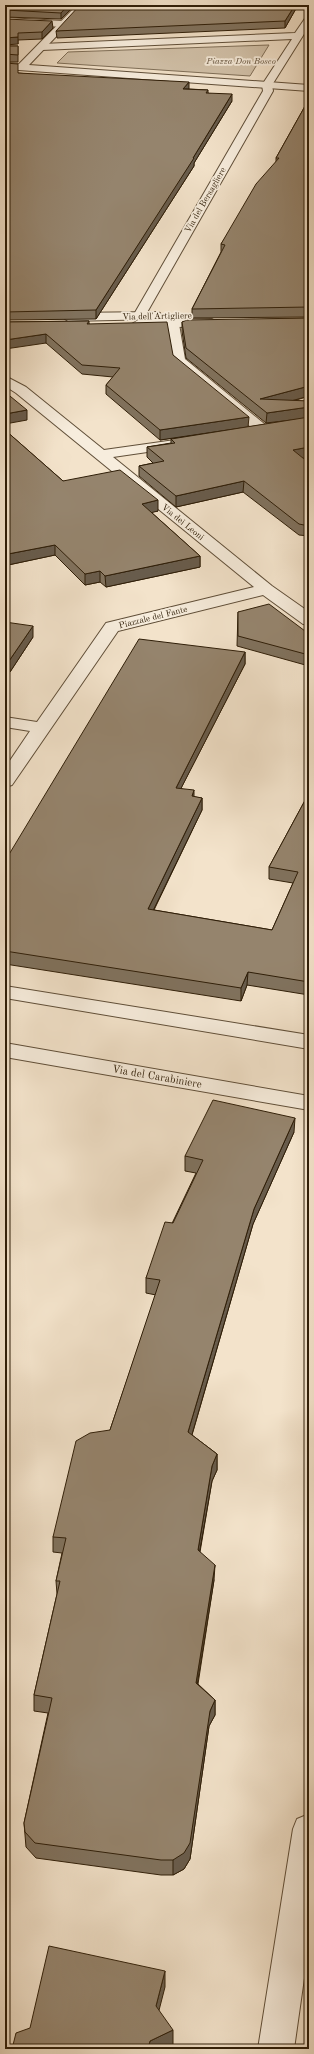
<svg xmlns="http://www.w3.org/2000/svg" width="314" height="2054" viewBox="0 0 314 2054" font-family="'Old Standard TT',serif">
	<rect width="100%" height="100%" fill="#f3e3cb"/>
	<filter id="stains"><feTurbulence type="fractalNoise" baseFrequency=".005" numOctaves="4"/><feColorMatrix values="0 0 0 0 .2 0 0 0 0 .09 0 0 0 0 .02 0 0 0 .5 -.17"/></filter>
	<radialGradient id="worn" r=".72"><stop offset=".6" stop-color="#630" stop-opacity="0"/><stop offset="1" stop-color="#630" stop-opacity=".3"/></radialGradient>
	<path fill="#d2c2aa" stroke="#807059" d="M269,45L250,76L57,63L68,52Z"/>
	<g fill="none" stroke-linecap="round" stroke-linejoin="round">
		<defs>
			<path id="minor" d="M309,16V26L272,85L273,91L145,316L143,319H135L133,316L263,91L262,85L292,39L42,50L37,47L42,44L295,33L306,17Z
				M5,18L64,21L68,24L64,27L5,24Z
				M173,320L179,324L185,359L268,427L270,430L268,433H258L174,363L167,324Z
				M5,376L26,387L104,450L175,440L180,441L182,444L180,447L175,448L113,457L272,586L309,612V625L303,624L263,595L118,631L12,785L5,787V768L30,731L5,727V717L37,722L106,623L254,587L16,393L5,386Z
				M5,986L309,1035V1049L5,998Z
				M5,1043L309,1096V1110L5,1057Z
				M309,1814V1943L294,2049H258L293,1829L297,1819Z"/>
			<path id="tertiary" d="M77,5H86L29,65L309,85V91L5,69V63L19,64Z
				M156,312L160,313L162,316L160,319L68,321L62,317L68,313Z
				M212,319L218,323L216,326L138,328L132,324L138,320Z"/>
		</defs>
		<use href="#minor" stroke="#604f39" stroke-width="2"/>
		<use href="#tertiary" stroke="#604f39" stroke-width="2"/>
		<use href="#minor" fill="#f7eddd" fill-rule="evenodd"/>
		<use href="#tertiary" fill="#f7eddd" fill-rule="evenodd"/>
	</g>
	<path fill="#80725e" stroke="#2f1e08" d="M5,5H75L61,19L5,17Z
		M298,5L285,28L57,38L56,31Z
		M5,19L53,28L42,39L18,40V44Z
		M5,46H18V62H5Z
		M5,63L18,73L189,89L208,90V93L232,101L194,163V166L96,319L5,320Z
		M309,99V317L192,318V309L221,252V244L276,162V158Z
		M309,318V396L293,401H309V457L304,458L309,463V536L299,535L243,492L176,507L139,476V466L153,463L147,457V447L171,443V439L236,429L160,440L106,394V385L113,377L82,374L46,343L5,322L89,321V324L173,355L248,427L293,420L266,423L186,358L182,331V322Z
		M5,430L63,481L158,511L151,512L200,556V567L106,587L100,582L85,585L55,555L8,565L5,562Z
		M238,612L309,634V666L237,646Z
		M5,622L33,637L10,672L5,671Z
		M245,652V664L181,788L194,797L202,798V810L154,910L272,930L293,883L269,879V867L309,793V995L247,985L241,1001L5,964V861Z
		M294,1132L253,1224L192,1435L217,1454V1470L212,1481L200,1552L214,1580L198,1684L215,1700V1715L209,1726L190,1859L184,1869L173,1875H161L36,1858L26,1847L24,1823L48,1713L34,1711V1695L57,1594L56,1581L62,1553L53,1552V1537L110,1430L156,1295L146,1293V1278L196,1173L185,1171V1156Z"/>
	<path fill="#685c4c" stroke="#2f1e08" d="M68,5H75L61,19V13Z
		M295,5H298L285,28V21Z
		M52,21L53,28L42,39V32Z
		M18,37V44L5,45V38Z
		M189,82V89H183Z
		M232,94V101L194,163V166L96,319V310L193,158Z
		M46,334V343L5,349V340Z
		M309,386V396L262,409L260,399Z
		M309,407V418L266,423L267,413Z
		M27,410V420L5,424V414Z
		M249,417L248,427L160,440V430Z
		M309,447V457L293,460V450Z
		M244,481L243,492L176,507V496Z
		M158,500V511L142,515V504Z
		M55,545V555L8,565V554Z
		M200,556V567L106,587L105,576Z
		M100,571V582L85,585V574Z
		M33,626V637L10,672L9,661Z
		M245,652V664L175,800L176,788Z
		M194,790V802L192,796Z
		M202,798V810L148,921V909Z
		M248,972L247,985L241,1001V988Z
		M295,1118L294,1132L253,1224L188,1448V1432L254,1209Z
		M217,1454V1470L212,1481L197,1566L198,1550L212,1466Z
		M215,1565L214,1580L195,1698L196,1683Z
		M215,1700V1715L209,1726L190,1859L184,1869L173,1875V1860L210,1711Z
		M165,1971V1987L156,2022V2006Z
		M173,2030V2046L166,2049H148L150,2041Z"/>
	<path fill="#95846d" stroke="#2f1e08" d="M5,5H68L61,13L5,10Z
		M80,5H295L285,21L56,31Z
		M5,19L52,21L42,32L18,33V37L5,38Z
		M5,46H18V55L5,54Z
		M5,63L18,64V73L189,82L183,89L208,90L206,93L232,94L193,158H194L96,310L5,312Z
		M309,99V307L192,309L225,245L221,244L256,184L279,158H276Z
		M309,318V386L260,399L309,401V407L267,413L186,348L182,322L187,320Z
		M89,321L87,324L167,322L173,355L249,417L160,430L106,385L120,368L82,365L46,334L5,340V322Z
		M5,392L27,410L5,414Z
		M309,417V447L293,450L309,463V526L299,524L244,481L176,496L139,466L164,461L147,447L175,443L171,439Z
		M5,430L63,481L120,470L158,500L142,504L200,556L105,576L100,571L85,574L55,545L8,554L5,552Z
		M269,604L309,634V655L238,636V612Z
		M5,622L33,626L9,661L5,660Z
		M139,639L245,652L176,788L194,790L192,796L202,798L148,909L272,930L298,872L269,867L309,793V982L248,972L241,988L5,951V861Z
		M213,1100L295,1118L254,1209L188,1432L217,1454L212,1466L198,1550L215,1565L196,1683L215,1700L210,1711L190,1843L184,1853L173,1860H161L35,1843L25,1832L24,1823L52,1698L34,1695L60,1581H56L66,1538L53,1537L76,1441L90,1433L110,1430L160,1280L146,1278L165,1222L173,1223L203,1160L185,1156Z
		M49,1946L165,1971L156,2006L173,2030L150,2041L148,2049H12L16,2033L30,2028Z"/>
	<g text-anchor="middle" stroke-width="3.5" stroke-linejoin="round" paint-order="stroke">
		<g font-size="9" font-style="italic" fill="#604f39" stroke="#f7eddd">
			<text x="241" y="64">Piazza Don Bosco</text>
		</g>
		<g font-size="9" fill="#2f1e08" stroke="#f7eddd">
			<text transform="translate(205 200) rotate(-60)" y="3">Via del Bersagliere</text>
			<text transform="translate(157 316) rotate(-1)" y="3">Via dell'Artigliere</text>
			<text transform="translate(183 522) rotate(39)" y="3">Via dei Leoni</text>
			<text transform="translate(153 617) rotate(-14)" y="3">Piazzale del Fante</text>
		</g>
		<g font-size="11" fill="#2f1e08" stroke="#f7eddd">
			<text transform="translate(157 1076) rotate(10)" y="4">Via del Carabiniere</text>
		</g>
	</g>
	<rect width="314" height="2054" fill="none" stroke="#f3e3cb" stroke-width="20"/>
	<rect x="6" y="6" width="302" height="2042" fill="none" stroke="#2f1e08" stroke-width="2"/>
	<rect x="10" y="10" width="294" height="2034" fill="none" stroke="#2f1e08"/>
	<rect width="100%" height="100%" filter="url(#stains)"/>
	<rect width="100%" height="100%" fill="url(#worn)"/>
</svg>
